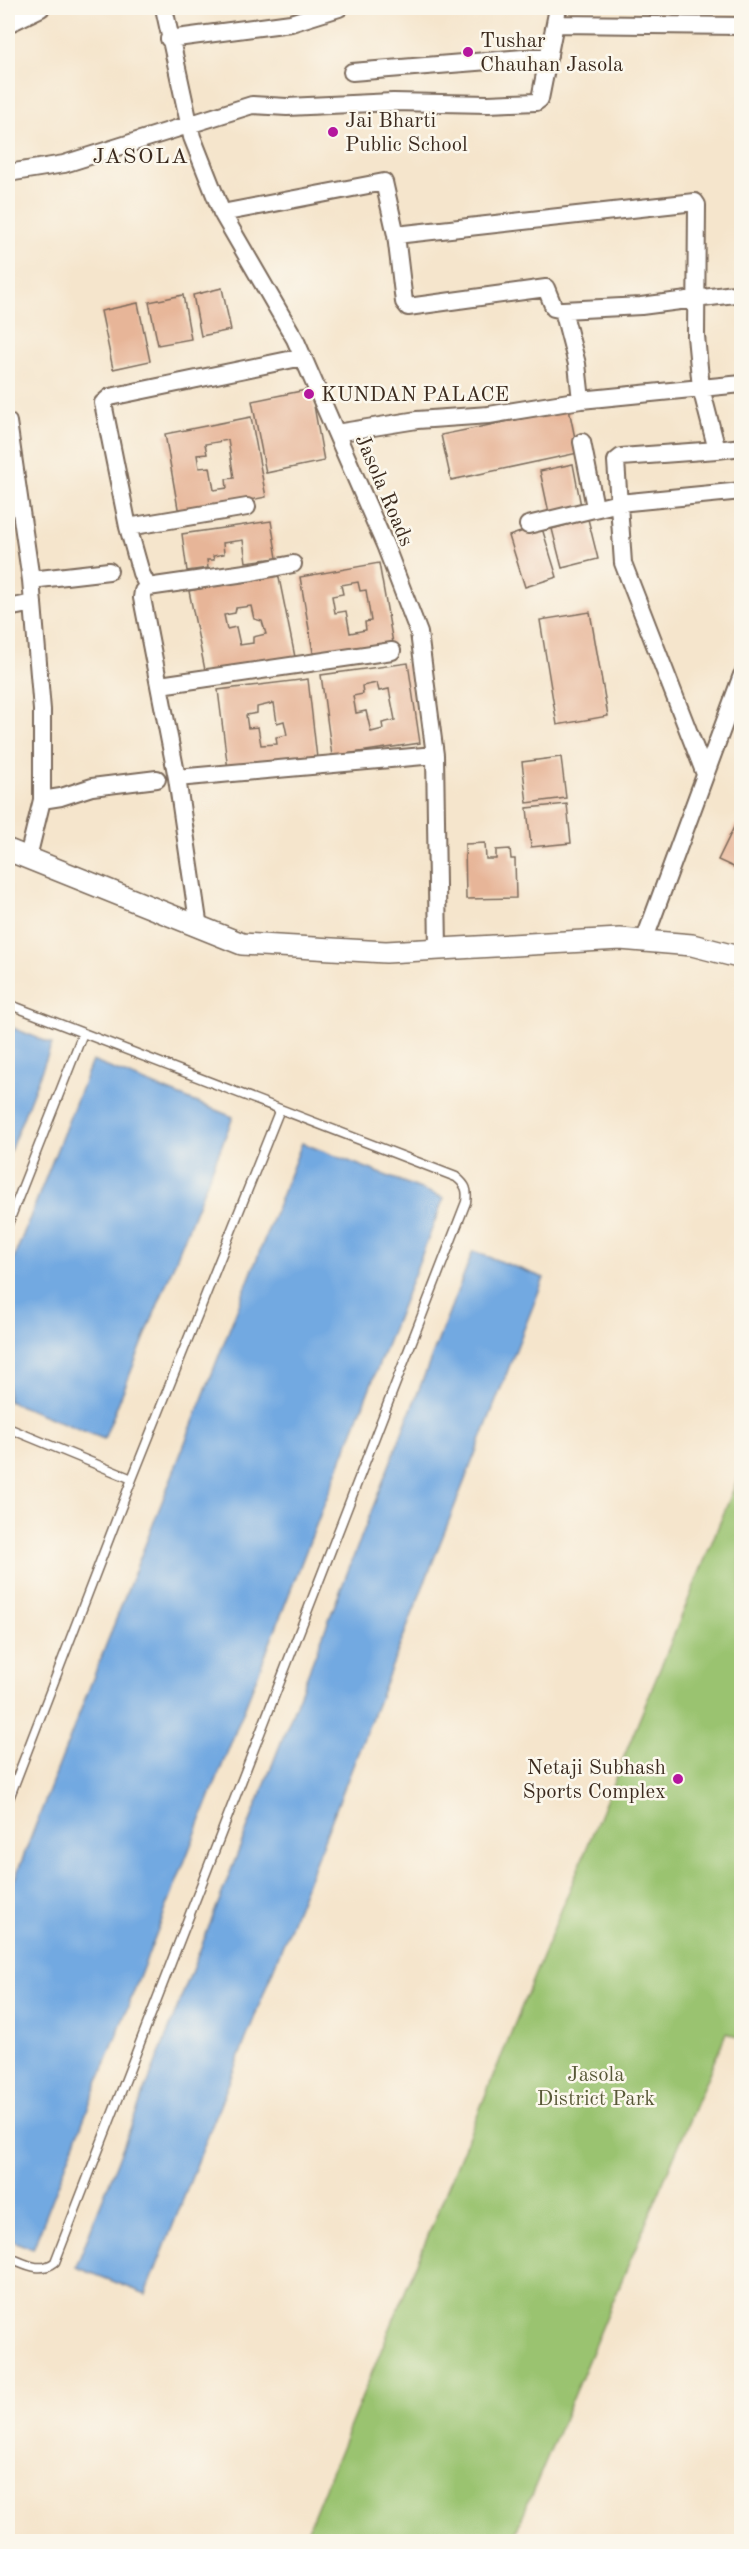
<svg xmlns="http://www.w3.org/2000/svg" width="749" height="2549" viewBox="0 0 749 2549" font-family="'Old Standard TT',serif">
	<rect width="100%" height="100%" fill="#fbf7ec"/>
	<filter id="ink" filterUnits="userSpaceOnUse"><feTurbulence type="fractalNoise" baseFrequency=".0167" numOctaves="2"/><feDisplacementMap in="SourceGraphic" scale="12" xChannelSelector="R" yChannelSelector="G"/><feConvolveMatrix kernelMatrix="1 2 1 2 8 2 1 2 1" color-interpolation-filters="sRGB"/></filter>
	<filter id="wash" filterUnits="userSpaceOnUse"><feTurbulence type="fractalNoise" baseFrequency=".008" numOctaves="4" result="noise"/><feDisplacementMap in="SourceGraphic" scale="24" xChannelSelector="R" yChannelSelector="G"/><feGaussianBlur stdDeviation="1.35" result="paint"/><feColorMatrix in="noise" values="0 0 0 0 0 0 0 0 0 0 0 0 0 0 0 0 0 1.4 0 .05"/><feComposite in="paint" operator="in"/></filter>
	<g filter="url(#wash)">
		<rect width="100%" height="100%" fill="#f5e5cc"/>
		<path fill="#9ac370" stroke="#6a7647" stroke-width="1.5" d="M741,1471V2039L726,2033L512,2541H303Z"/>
		<path fill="#72a9e1" stroke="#566a80" stroke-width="1.5" d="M8,1026L52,1044L8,1156Z
			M92,1061L233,1117L104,1439L8,1401V1273Z
			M302,1143L444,1198L33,2249L8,2239V1896Z
			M473,1251L544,1278L146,2294L76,2267Z"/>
		<g id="blocks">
			<path fill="#e7b598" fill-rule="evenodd" d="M222,288L231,330L201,336L193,295Z
				M183,295L191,339L158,345L149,302Z
				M138,303L150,361L113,369L101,311Z
				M311,389L324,461L266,473L252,401Z
				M569,409L578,453L451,480L441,435Z
				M251,417L266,497L179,514L165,434ZM228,440L234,478L226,479L227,488L214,490L210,467L199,468L197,455L207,454L205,444Z
				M573,464L581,506L549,513L540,471Z
				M588,519L598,559L562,568L552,529Z
				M271,521L277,558L246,562L243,540L223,543L224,554L213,556L214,560H207L208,568L187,571L182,534Z
				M541,525L557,577L525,587L509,536Z
				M379,563L393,643L314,658L300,577ZM358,582L360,591L366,590L371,621L365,622L366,630L350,633L346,611L335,613L332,596L343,594L341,585Z
				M278,573L295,657L206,675L189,591ZM251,606L254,619L262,621L266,634L253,637V643L240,645L236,627L227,629L224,615L235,613L236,608Z
				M590,612L608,716L557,725L540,620Z
				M408,663L420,743L332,756L321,675ZM377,683L379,691L389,689L395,720L382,723L383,729L371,732L366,711L356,713L353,696L363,694L362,686Z
				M308,679L317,758L228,770L218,690ZM274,703L277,723L284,721L287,735L276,737L277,744L261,745L258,727L248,728L246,715L257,713V707Z
				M561,757L566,798L527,803L522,762Z
				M567,804L571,843L531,847L527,808Z
				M735,825L742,828V871L718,860Z
				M485,843L486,859H496V850L510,849L511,859H515L516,898L466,899L465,844Z"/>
		</g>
	</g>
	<g filter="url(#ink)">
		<use href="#blocks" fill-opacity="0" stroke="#7c6b5b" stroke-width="1.5"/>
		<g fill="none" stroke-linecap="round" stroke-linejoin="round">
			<defs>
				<path id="service" d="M8,1004L456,1177C466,1185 468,1190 466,1202L55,2262C40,2274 24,2263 8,2257
					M8,1224L83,1033
					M8,1428L132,1479
					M8,1801L132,1479L280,1109"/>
				<path id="minor" d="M164,8L192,137L222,213L295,339L385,545L419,633L435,755L438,949
					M8,24L41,8
					M557,24L742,26
					M169,39L291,23L339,8
					M352,72L549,56
					M8,173L64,164L252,105L287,107L393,102L488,104L536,102L540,99L558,8
					M222,213L384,182L396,235L404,302L408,307L546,288L554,308L563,310L641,306L742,293
					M396,235L695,202L697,205L696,336L701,388L742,384
					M563,310L577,364L581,400
					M8,422L31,580L42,710V800L28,857
					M336,433L417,420L489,415L581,400L701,388L717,450L621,457L616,461L623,563L705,774
					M582,442L595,507
					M717,450L742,447
					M528,525L619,503L742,491
					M128,527L247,507
					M31,580L109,571
					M148,587L141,573L128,527L103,403L110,397L303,357
					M8,608L33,603
					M160,685L392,651
					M177,778L435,755
					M42,800L61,797L92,787L157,779
					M199,928L177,778L142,598L143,591L148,587L252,572L293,564
					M644,941L742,675"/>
				<path id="tertiary" d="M8,850L242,944L386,952L620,939L692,945L742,958"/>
			</defs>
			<use href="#service" stroke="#7c6b5b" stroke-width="11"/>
			<use href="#minor" stroke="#7c6b5b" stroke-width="20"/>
			<use href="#tertiary" stroke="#7c6b5b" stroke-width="24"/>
			<use href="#service" stroke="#fff" stroke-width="8"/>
			<use href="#minor" stroke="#fff" stroke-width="16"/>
			<use href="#tertiary" stroke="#fff" stroke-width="21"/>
		</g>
	</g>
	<g fill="#b5179e" stroke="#fbf7ec" stroke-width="2">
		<circle cx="468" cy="52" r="6"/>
		<circle cx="333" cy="132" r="6"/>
		<circle cx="309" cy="394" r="6"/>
		<circle cx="678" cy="1779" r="6"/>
	</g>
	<g text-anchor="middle" stroke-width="5" stroke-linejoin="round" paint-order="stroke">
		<g font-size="21" fill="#3b2a1e" stroke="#fbf7ec" text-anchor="start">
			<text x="480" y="47">Tushar<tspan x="480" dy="24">Chauhan Jasola</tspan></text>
			<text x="345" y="127">Jai Bharti<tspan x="345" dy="24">Public School</tspan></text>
			<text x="321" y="401">KUNDAN PALACE</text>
			<text x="666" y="1774" text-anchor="end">Netaji Subhash<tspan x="666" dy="24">Sports Complex</tspan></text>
		</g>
		<g font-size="21" fill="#3b2a1e" stroke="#fbf7ec">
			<text transform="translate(385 490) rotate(67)" y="7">Jasola Roads</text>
		</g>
		<g font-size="21" fill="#585837" stroke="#fbf7ec">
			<text x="596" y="2081">Jasola<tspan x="596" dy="24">District Park</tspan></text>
		</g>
		<g font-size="22" letter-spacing="1.5" fill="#3b2a1e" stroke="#fbf7ec">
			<text x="141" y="163">JASOLA</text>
		</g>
	</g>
	<rect width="749" height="2549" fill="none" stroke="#fbf7ec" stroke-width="30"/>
</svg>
